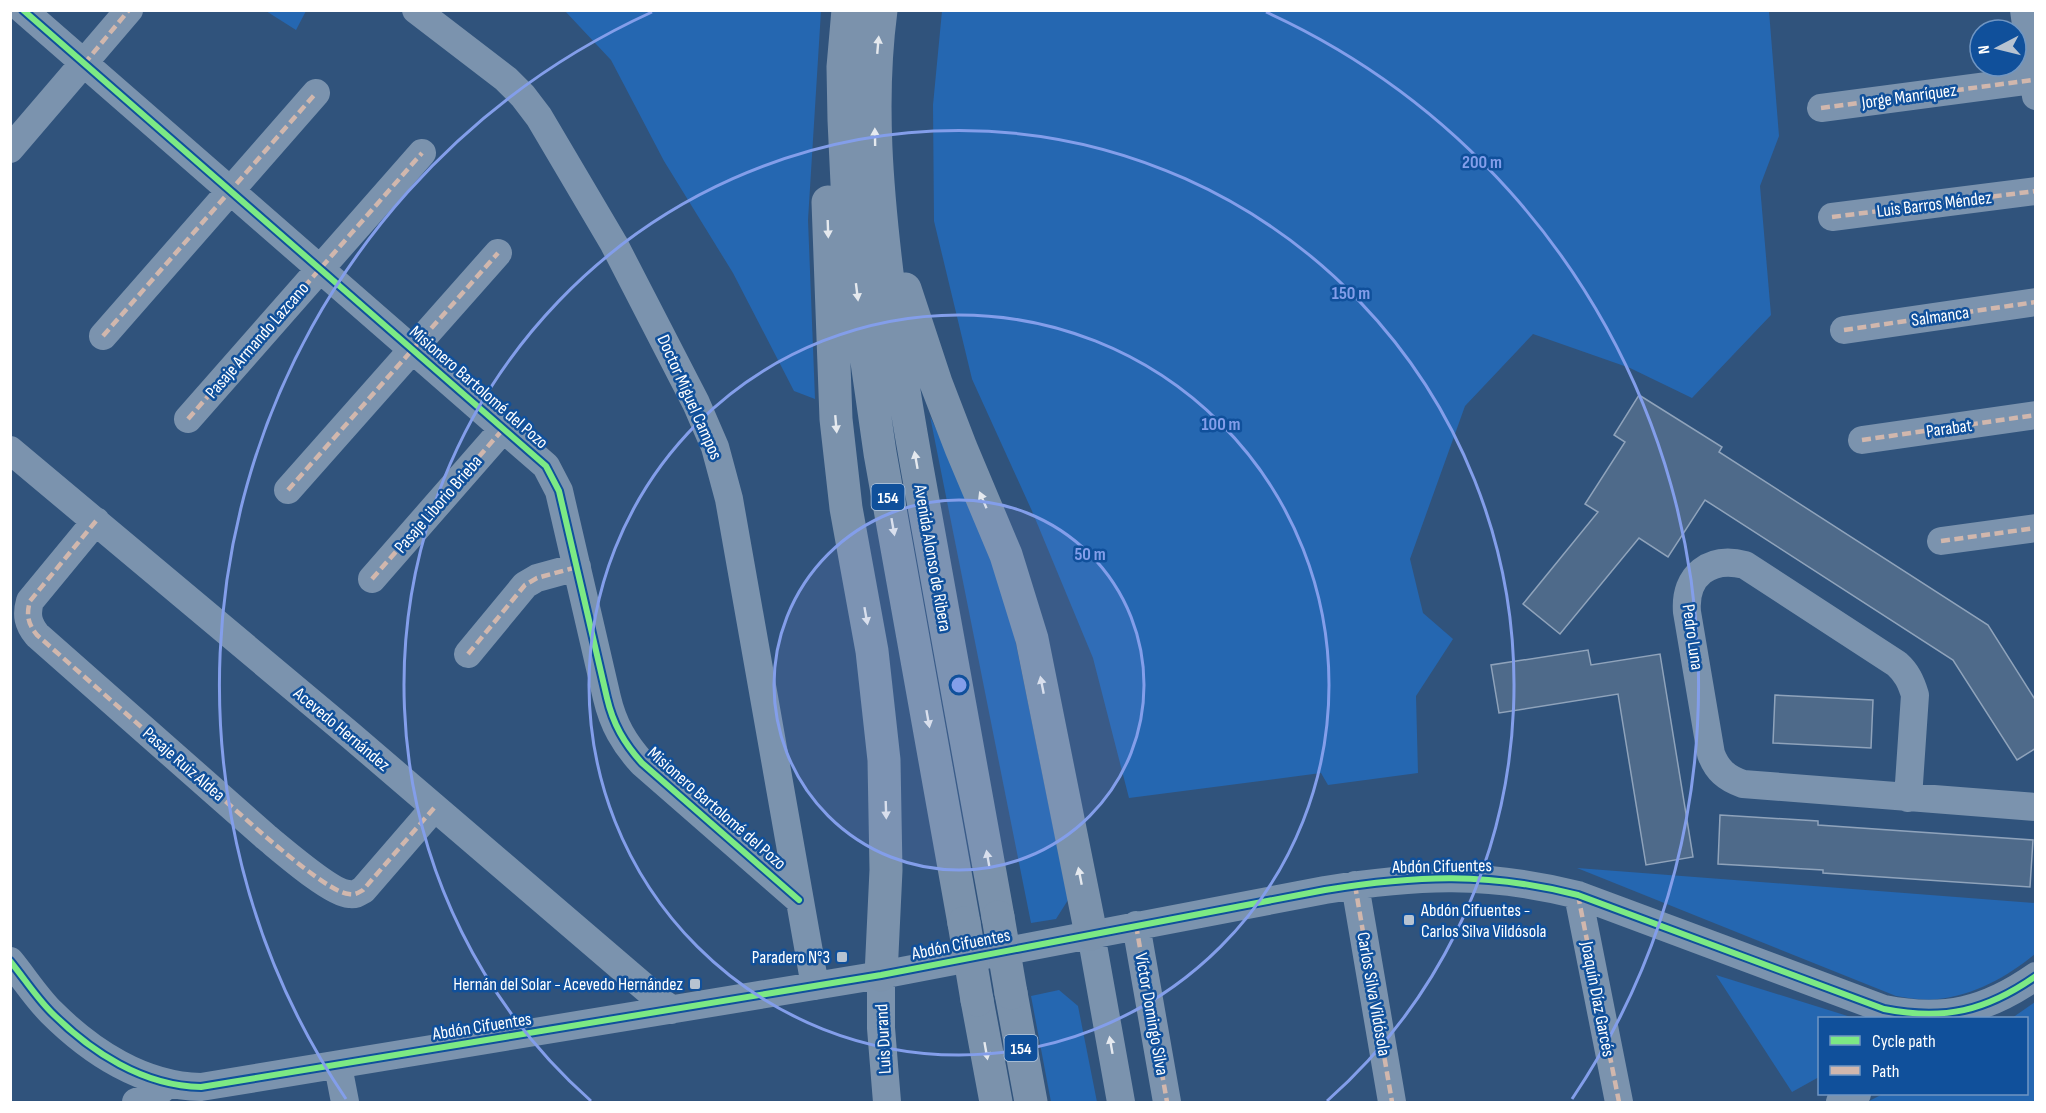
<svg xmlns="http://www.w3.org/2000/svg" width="2046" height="1113" viewBox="0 0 2046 1113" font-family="'Sofia Sans Condensed',sans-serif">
	<rect width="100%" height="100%" fill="#30537c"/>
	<path fill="#2567b1" d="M266,11L306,10V11L296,30Z
		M565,11H821L808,220L815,399L794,391L733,273L664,161L611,60Z
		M942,11H1769L1779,136L1760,186L1771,315L1692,398L1630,368L1533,334L1465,406L1410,559L1423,613L1453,639L1416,696L1418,773L1328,785L1321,773L1129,798L1093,658L1032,511L972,379L934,221L933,105Z
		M930,416L1000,565L1068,900L1056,919L1031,923Z
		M1577,868L2035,903V954C2009,976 1973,996 1938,999C1924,1001 1909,998 1896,996Z
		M1716,975L1854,1018H1820L1819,1077L1792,1092Z
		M1059,990L1078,1006L1097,1102H1051L1031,996Z
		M2035,1002L2036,1100L2032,1102H1867L1883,1094H2026V1018H2012Z"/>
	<path fill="#4e6a8a" stroke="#8fa3bb" stroke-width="1.5" d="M1639,395L1722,447L1719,452L1988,625L2036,701V748L2017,760L1953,660L1705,500L1668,557L1639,538L1560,634L1523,604L1598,512L1585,504L1625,442L1614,435Z
		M1588,650L1591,665L1660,654L1693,857L1646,865L1618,694L1499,713L1491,665Z
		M1775,695L1873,700L1871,748L1773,743Z
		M1720,815L1818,821V825L2033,840L2030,887L1823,873V870L1718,864Z"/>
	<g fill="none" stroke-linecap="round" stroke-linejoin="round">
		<path stroke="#7b93ae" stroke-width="28" d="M23,10L546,466L559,491L607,698C613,724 624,743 642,763L799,900
			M416,10L506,79L523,96L539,117L614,244L696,403L715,447L729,499L815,986
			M2024,10L2036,96
			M1821,108L2033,80
			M10,149L129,10
			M1832,217L2036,191
			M1844,330L2036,302
			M103,336L316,93
			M188,419L422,153
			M1862,440L2036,415
			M10,450L349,734L671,1010
			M288,490L498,253
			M96,521L30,601C26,615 28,624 37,635L266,837C282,850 331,893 349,894C355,895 358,893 363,890L434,808
			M1941,541L2036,528
			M372,579L504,428
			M468,654L525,585L537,578L577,567
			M1908,798L1915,695C1911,682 1907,673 1897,664L1745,565C1710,556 1684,575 1687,612L1711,754C1717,770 1726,778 1743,784L2036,807
			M1355,885L1392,1102
			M1578,895L1619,1102
			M1136,925L1167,1102
			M1091,934L1121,1102
			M10,961C24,978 36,997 51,1012C91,1052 143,1086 201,1087L881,975L1325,890C1417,875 1487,872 1578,895L1884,1009C1944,1021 1986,1011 2036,976
			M881,975V1028L887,1102
			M338,1066L345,1102
			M136,1102L156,1094L168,1084
			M1840,1102L1857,1094"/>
		<path stroke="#7b92ac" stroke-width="33" d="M848,10L843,67L844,120L849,226L857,292L880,453L964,923
			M881,10C869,101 877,191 888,281C897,353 909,424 922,495C947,636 973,776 998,917
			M828,202L836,419L846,508L872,651L884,760L886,870L881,975
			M905,289L936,383L961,448L1006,555L1032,639L1091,934
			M1011,993L1031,1102
			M977,1000L996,1102"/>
		<path stroke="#7b92ac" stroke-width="33" d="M998,917L1011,993
			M964,923L977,1000"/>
		<path stroke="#d1b7ad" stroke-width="4.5" stroke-dasharray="9 4.5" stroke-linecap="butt" d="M84,64L129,10
			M1821,108L2033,80
			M1832,217L2036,191
			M1844,330L2036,302
			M103,336L316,93
			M188,419L422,153
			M1862,440L2036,415
			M288,490L498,253
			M96,521L30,601C26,615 28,624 37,635L266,837C282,850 331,893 349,894C355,895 358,893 363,890L434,808
			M1941,541L2036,528
			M372,579L504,428
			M468,654L525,585L537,578L577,567
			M1355,885L1392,1102
			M1578,895L1619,1102
			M1136,925L1167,1102"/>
		<defs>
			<path id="cycleway" d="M23,10L546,466L559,491L607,698C613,724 624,743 642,763L799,900
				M10,961C24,978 36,997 51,1012C91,1052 143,1086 201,1087L881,975L1325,890C1417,875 1487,872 1578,895L1884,1009C1944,1021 1986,1011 2036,976"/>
		</defs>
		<use href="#cycleway" stroke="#10509b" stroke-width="10"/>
		<use href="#cycleway" stroke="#7ce984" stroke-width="6"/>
	</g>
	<defs><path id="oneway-solid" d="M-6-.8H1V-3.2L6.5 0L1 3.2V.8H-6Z" transform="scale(1.5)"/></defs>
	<g fill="#e5e9ee">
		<use href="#oneway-solid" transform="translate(878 45) rotate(-85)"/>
		<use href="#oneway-solid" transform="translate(875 137) rotate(-91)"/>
		<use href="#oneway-solid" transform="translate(828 229) rotate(88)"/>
		<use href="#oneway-solid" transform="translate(857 292) rotate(83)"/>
		<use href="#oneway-solid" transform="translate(836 424) rotate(85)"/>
		<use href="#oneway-solid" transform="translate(916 460) rotate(-100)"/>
		<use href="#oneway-solid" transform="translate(983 500) rotate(-113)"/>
		<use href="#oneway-solid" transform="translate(893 527) rotate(80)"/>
		<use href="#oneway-solid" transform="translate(866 616) rotate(80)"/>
		<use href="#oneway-solid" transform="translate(1042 685) rotate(-101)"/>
		<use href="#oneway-solid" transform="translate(928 719) rotate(80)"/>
		<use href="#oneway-solid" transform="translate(886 810) rotate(88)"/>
		<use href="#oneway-solid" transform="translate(988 859) rotate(-100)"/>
		<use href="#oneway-solid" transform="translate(1080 876) rotate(-101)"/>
		<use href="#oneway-solid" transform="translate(986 1051) rotate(80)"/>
	</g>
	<use fill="#e5e9ef" href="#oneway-solid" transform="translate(1111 1045) rotate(-100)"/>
	<circle cx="959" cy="685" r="185" fill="#839eea" fill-opacity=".12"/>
	<g fill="none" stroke="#839eea" stroke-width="3">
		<circle cx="959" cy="685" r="185"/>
		<circle cx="959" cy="685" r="370"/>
		<path d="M591 1101A555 555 0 1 1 1327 1101"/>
		<path d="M346 1099A740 740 0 0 1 652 12M1266 12A740 740 0 0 1 1572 1099"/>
	</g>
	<g fill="#b7c3d1" stroke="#10509b" stroke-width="2">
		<rect x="1403" y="914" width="12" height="12" rx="3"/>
		<rect x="836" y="951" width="12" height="12" rx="3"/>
		<rect x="689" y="978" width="12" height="12" rx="3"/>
	</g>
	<g text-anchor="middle" stroke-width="5" stroke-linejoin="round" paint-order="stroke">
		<g fill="#10509b" stroke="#b7cae1" stroke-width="1.5">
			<rect x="871.5" y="484" width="33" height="26" rx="4.5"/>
			<rect x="1004.5" y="1035" width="33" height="26" rx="4.5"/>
		</g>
		<g font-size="16" font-weight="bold" fill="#fff">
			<text x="888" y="503">154</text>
			<text x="1021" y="1054">154</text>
		</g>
		<g font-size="18" fill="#fff" stroke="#10509b">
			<text transform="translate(1909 96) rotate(-8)" y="6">Jorge Manríquez</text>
			<text transform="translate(1934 204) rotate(-7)" y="6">Luis Barros Méndez</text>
			<text transform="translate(1940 316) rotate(-8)" y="6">Salmanca</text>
			<text transform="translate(257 340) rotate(-49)" y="6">Pasaje Armando Lazcano</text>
			<text transform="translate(479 387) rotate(41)" y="6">Misionero Bartolomé del Pozo</text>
			<text transform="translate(690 397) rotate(66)" y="6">Doctor Miguel Campos</text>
			<text transform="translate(1949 428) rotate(-8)" y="6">Parabat</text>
			<text transform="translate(438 504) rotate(-49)" y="6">Pasaje Liborio Brieba</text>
			<text transform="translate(933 558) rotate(80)" y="6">Avenida Alonso de Ribera</text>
			<text transform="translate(1693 637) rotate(82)" y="6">Pedro Luna</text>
			<text transform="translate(342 729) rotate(40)" y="6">Acevedo Hernández</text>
			<text transform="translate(184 764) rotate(41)" y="6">Pasaje Ruiz Aldea</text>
			<text transform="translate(717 808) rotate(41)" y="6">Misionero Bartolomé del Pozo</text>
			<text transform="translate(1442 866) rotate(-1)" y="6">Abdón Cifuentes</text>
			<text transform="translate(961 944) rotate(-11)" y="6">Abdón Cifuentes</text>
			<text transform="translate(1374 994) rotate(80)" y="6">Carlos Silva Vildósola</text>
			<text transform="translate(1598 999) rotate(79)" y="6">Joaquín Díaz Garcés</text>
			<text transform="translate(1152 1014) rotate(80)" y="6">Víctor Domingo Silva</text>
			<text transform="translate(482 1026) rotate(-9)" y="6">Abdón Cifuentes</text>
			<text transform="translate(883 1039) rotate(-93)" y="6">Luis Durand</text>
		</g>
		<g font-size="18" fill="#fff" stroke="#10509b" text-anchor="end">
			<text x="1421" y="916" text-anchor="start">Abdón Cifuentes -<tspan x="1421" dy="21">Carlos Silva Vildósola</tspan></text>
			<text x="830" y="963">Paradero N°3</text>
			<text x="683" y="990">Hernán del Solar - Acevedo Hernández</text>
		</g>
	</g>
	<circle cx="959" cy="685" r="9" fill="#839eea" stroke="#10509b" stroke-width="3"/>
	<g font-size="18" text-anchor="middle" font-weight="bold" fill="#839eea" stroke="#10509b" stroke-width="5" stroke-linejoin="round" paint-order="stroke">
		<text x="1482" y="168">200 m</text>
		<text x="1351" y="299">150 m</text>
		<text x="1221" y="430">100 m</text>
		<text x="1090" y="560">50 m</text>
	</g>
	<rect width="2046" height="1113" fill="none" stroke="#ffffff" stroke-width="24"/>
	<rect x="1818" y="1017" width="210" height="78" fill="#10509b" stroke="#7096c3" stroke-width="1.5"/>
	<rect x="1830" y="1036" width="30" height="9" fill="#7ce984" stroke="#7096c3" stroke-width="1.5"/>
	<text x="1872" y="1047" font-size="18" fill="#ffffff">Cycle path</text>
	<rect x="1830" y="1066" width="30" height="9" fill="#d1b7ad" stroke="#7096c3" stroke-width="1.5"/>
	<text x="1872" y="1077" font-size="18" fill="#ffffff">Path</text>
	<g transform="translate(1998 48) rotate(263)"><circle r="28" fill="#10509b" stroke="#7096c3" stroke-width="1.5"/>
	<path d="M0-4.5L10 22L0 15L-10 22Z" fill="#b7c3d1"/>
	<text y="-9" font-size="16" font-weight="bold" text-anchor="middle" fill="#ffffff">N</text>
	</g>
</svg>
